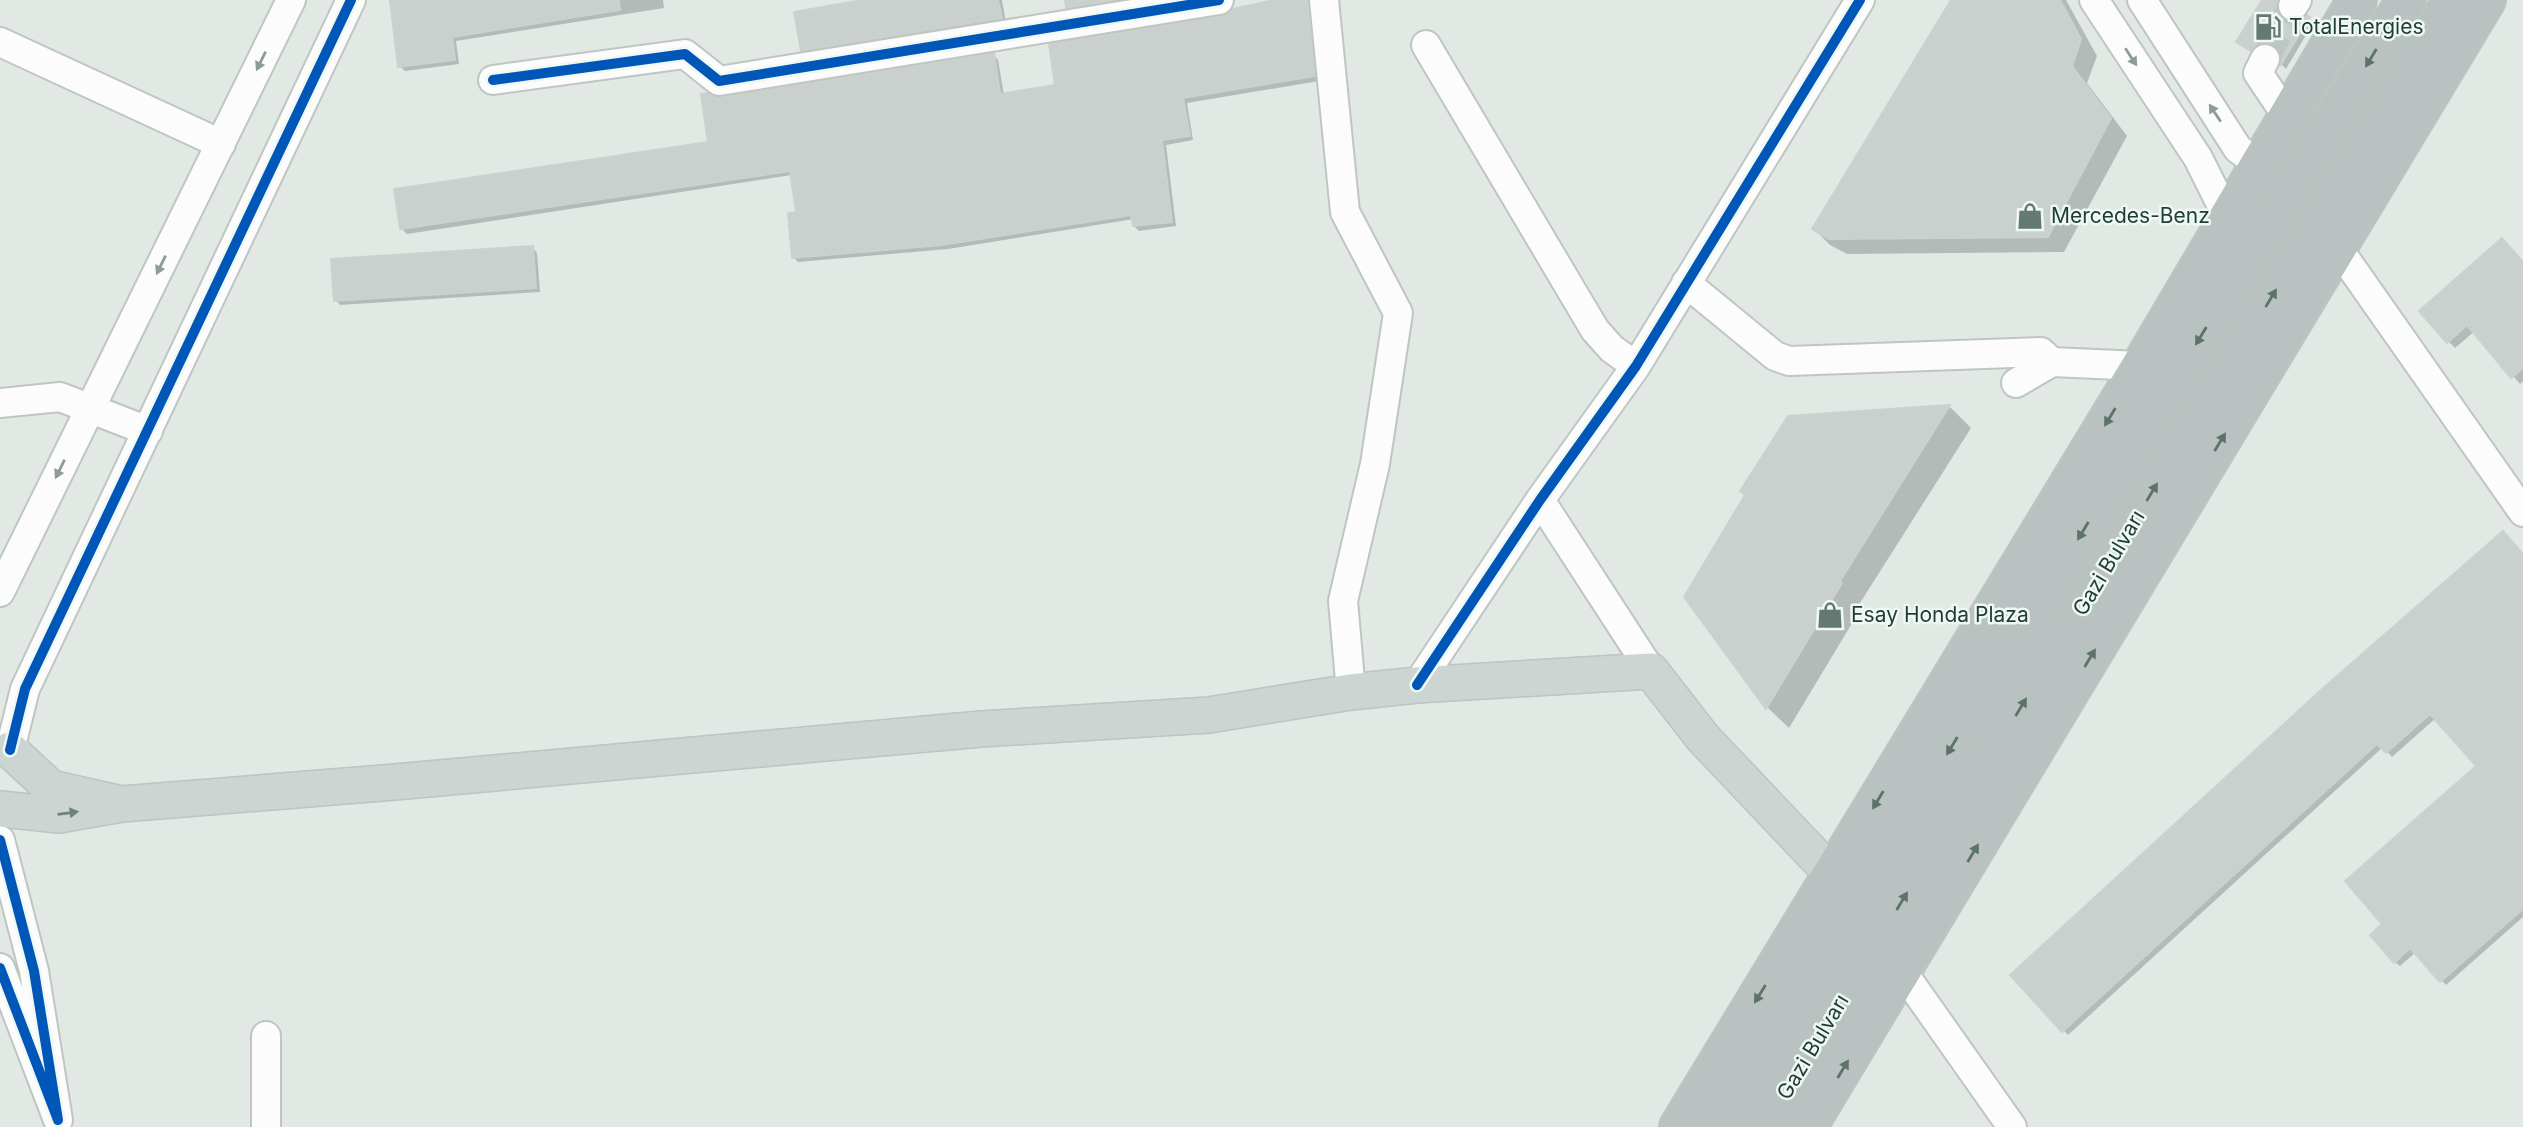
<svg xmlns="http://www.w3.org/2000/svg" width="2523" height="1127" viewBox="0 0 2523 1127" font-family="Inter,sans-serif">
	<rect width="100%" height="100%" fill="#e2e9e5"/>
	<path fill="#0003" d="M392,0H663L664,8L456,41L459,64L405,71L400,66Z
		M872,0H1002L1006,23L808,55L803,50Z
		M1067,0H1146L1072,12L1068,7Z
		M1283,0H1313L1319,81L1187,103L1193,140L1166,145L1176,226L1139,231L1134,226V219L948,249L798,262L793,257L798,214L792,175L407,234L402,229L710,144L722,99L994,55L998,60L1004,95L1057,86L1222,18Z
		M1952,0H2066L2097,56L2087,83L2127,136L2064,252L1847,254L1830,245L1814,229Z
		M2264,0H2278L2283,4L2281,11L2282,19L2293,24L2300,23L2307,17L2313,23L2286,69L2282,65L2283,57L2280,49L2269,47L2256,54L2243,46Z
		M533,248L537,253L540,292L340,305L336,300Z
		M2523,263V381L2520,384L2475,331L2455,348L2448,341Z
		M1950,407L1971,428L1860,603L1863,605L1789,728L1768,708L1686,597L1747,496L1789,418Z
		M2523,556V917L2446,985L2416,952L2400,966L2395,962L2385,925L2478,766L2436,718L2392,757L2383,747L2068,1035L2012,975Z"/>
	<path fill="#c9d0cd" stroke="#cbd2ce" stroke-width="2" d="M390,0H619L620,10L452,37L455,60L398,67Z
		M862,0H998L1002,18L801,51L794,12Z
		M1065,0H1115L1066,8Z
		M1274,0H1308L1315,76L1183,98L1190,136L1162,140L1172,222L1133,226L1131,215L942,245L792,258L788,213L796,212L790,171L400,229L394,189L708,142L701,94L707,93L722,97L994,53L1000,94L1055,85L1049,44L1222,16L1233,9Z
		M1951,0H2060L2081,39L2072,66L2111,118L2048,237L1829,239L1812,229Z
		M2262,0H2278V13L2284,20L2293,23L2301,21L2307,15L2310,17L2280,66L2281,57L2278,49L2273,45L2263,43L2256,45L2251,51L2236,42Z
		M2502,238L2523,262V368L2511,378L2467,325L2447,343L2419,311Z
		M533,246L536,288L334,301L331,259Z
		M1950,405L1840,581L1842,583L1766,709L1684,597L1745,495L1740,491L1788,416Z
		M2503,531L2523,554V909L2440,982L2410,948L2394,963L2370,935L2382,924L2345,881L2476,766L2430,714L2386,753L2377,744L2062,1032L2010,975L2321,690Z"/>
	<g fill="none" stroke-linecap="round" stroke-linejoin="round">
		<path stroke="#bbc7c1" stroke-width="28" stroke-dasharray="28 14" stroke-linecap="butt" d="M2265,59L2293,6"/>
		<defs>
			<path id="minor" d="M1324,0L1345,212L1398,313L1375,464L1343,601L1351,692
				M2094,0L2198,158L2228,218
				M2142,0L2238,149L2259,164
				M2293,6L2297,0
				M0,42L221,144
				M1426,45L1595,330L1612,349L1636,366
				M2265,59L2258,73L2287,116
				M493,80L685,54L719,81L1219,0
				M2337,247L2523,512
				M1686,283L1775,356L1789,361L2041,352L2052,362
				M2016,383L2052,362L2141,366
				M0,403L60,397L148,431
				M1540,500L1651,671
				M0,592L291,0
				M1417,685L1540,500L1636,366L1860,0
				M10,750L25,689L351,0
				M0,840L34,971L58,1120L0,968
				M1889,962L1902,971L2012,1127
				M266,1036V1127"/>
			<path id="major" d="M122,804L395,782L981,729L1209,715L1351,692L1417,685L1651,671L1703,738L1833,875
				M0,809L59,815L122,804L51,788L10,750"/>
			<path id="highway" d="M1679,1127L2141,366L2357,0
				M1720,1127L2406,0
				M1764,1127L2453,0
				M1807,1127L2486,0"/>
		</defs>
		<use href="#minor" stroke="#bfc6c2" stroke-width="32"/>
		<use href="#major" stroke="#bbc5c1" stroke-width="38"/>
		<use href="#highway" stroke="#bbc5c1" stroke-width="42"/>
		<use href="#minor" stroke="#fbfcfb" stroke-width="28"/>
		<use href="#major" stroke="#ccd5d2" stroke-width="35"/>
		<use href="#highway" stroke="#b9c2c0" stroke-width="38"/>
		<defs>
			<path id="cycleway" d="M493,80L685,54L719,81L1219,0
				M1417,685L1540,500L1636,366L1860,0
				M10,750L25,689L351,0
				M0,840L34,971L58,1120L0,968"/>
		</defs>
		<use href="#cycleway" stroke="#f0f8f3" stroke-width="15"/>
		<use href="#cycleway" stroke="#0057b8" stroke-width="10"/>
	</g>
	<defs><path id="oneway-solid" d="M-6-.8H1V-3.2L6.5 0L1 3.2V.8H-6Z" transform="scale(1.75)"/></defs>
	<g fill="#8c9c97">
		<use href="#oneway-solid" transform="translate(2131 57) rotate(57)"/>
		<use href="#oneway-solid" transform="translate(261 61) rotate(116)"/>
		<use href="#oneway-solid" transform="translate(2215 113) rotate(-123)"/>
		<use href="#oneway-solid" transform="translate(161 265) rotate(116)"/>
		<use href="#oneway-solid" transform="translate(60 469) rotate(116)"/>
	</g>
	<g fill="#5c726b">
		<use href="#oneway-solid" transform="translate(2371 58) rotate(121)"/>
		<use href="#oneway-solid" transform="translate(2271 298) rotate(-59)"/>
		<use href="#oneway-solid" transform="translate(2201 336) rotate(121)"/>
		<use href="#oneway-solid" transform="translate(2110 417) rotate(121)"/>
		<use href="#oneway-solid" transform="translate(2220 442) rotate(-59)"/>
		<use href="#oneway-solid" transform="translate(2152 492) rotate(-59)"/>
		<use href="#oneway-solid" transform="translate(2083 531) rotate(121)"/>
		<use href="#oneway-solid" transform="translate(2090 658) rotate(-59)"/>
		<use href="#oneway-solid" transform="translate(2021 707) rotate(-59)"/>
		<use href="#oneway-solid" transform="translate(1952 746) rotate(121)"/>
		<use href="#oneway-solid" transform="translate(1878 800) rotate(121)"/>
		<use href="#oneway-solid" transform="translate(1973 853) rotate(-59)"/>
		<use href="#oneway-solid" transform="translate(1902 901) rotate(-59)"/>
		<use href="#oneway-solid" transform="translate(1760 994) rotate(122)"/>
		<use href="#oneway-solid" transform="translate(1843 1069) rotate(-59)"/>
	</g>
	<use fill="#6c817b" href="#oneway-solid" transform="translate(68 813) rotate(-7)"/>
	<defs>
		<symbol id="fuel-bare" viewBox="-9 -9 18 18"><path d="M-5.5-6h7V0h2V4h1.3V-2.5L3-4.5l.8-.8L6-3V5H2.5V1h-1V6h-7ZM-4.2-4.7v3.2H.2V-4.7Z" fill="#637971" stroke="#f0f8f3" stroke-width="2.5" paint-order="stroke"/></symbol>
		<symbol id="shop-bare" viewBox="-9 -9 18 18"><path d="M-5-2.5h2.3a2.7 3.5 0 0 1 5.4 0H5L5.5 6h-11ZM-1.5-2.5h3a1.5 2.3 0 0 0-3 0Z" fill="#637971" stroke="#f0f8f3" stroke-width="2.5" paint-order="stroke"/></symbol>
	</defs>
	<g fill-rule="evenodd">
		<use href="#fuel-bare" x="2249" y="8" width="38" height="38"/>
		<use href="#shop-bare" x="2011" y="197" width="38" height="38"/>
		<use href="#shop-bare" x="1811" y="596" width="38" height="38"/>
	</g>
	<g text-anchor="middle" stroke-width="5" stroke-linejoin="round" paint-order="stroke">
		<g font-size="21" fill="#1e3d33" stroke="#f0f8f3" text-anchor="start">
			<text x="2289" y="34">TotalEnergies</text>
			<text x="2051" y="223">Mercedes-Benz</text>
			<text x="1851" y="622">Esay Honda Plaza</text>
		</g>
		<g font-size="21" fill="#1e3d33" stroke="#f0f8f3">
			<text transform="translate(2109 563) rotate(-59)" y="7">Gazi Bulvarı</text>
			<text transform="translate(1813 1047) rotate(-59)" y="7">Gazi Bulvarı</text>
		</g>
	</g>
</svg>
